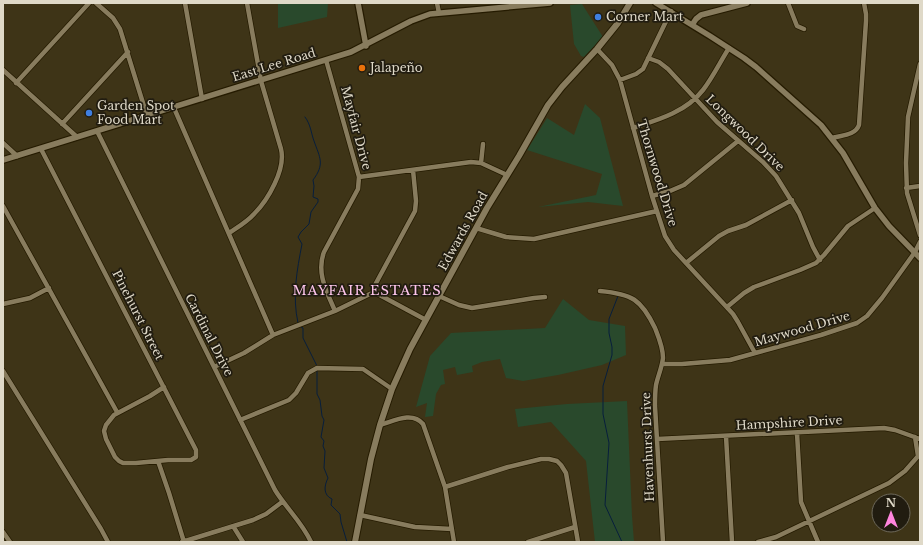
<svg xmlns="http://www.w3.org/2000/svg" width="923" height="545" viewBox="0 0 923 545" font-family="'Libre Baskerville',serif">
	<rect width="100%" height="100%" fill="#3e3417"/>
	<path fill="#29492c" d="M278,3H328L327,17L278,28Z
		M582,4L603,37L584,57L581,56L574,44L570,5Z
		M585,104L600,118L623,206L588,202L538,207L596,195L602,174L527,150L547,118L574,135Z
		M563,299L589,320L625,326L626,355L602,365L558,375L523,381L506,378L500,359L482,362L472,366L473,372L457,375L455,367L443,370L445,384L441,385L436,394L433,416L425,417L427,403L416,407L430,356L451,333L545,328Z
		M627,401L632,516L634,542H595L586,461L551,422L518,427L515,409L567,404Z"/>
	<g fill="none" stroke-linecap="round" stroke-linejoin="round">
		<path stroke="#071e3c" stroke-width="1" d="M618,296L609,319V333L612,347V355L603,386V414L609,443L605,505L622,542
			M298,323C292,296 297,270 302,244L298,237L301,232L309,224L311,212L318,202V199L313,197L314,186L313,180C325,164 320,158 314,141C311,133 311,125 305,117
			M301,327L303,328V338L317,366
			M317,371V394L320,400L322,416L324,420L321,437L324,441L323,446L325,451L324,468L328,478C324,486 323,495 332,499L331,505L340,514L341,522L347,542"/>
		<defs>
			<path id="minor" d="M96,3L113,18L120,29L147,116
				M185,3L202,99
				M437,3L439,13
				M788,3L797,26L804,29
				M597,49L612,65L620,80L652,196L665,236L674,250L733,314L738,322L755,353
				M648,58L659,62L668,69L717,122L763,162L776,176L799,213L813,247L820,260
				M326,60L359,177L358,189L324,252C316,273 327,292 335,311
				M920,64L908,117L906,163L907,193L920,235
				M3,70L77,137
				M620,80L636,74L643,69L671,11
				M16,83L89,3
				M174,108L273,335
				M62,124L128,52
				M633,128C658,120 686,112 703,90C713,77 720,62 729,48
				M97,131L275,490C286,508 302,522 311,542
				M832,138C841,135 855,136 859,125L866,21V14L864,3
				M3,143L17,156
				M41,149L196,450V457L191,460H168L136,463H123L119,461L115,457L106,439L104,431L106,425L114,415L150,396L164,387
				M481,163L483,144
				M359,177L471,162L481,163L507,175
				M906,188L920,186
				M652,196L670,191L684,185L738,141
				M3,206L117,412
				M476,228L506,237L534,239L657,211
				M229,233C238,227 247,222 254,214C268,200 286,169 281,149L261,81L247,3
				M686,263L719,236L728,231L746,225L792,200
				M600,291C632,294 641,299 655,328C659,338 663,347 663,358C662,367 658,376 656,385C655,392 655,399 655,406L663,542
				M374,292L375,285L415,211L416,201L413,170
				M439,296L459,305L472,308L534,298L545,297
				M3,304L30,298L49,288
				M727,307L744,293L754,287L800,270L816,263L824,255L848,226L875,208
				M662,364H682L730,360L821,335L857,323L867,316L882,298L915,252L920,242
				M214,367L244,353L273,335L335,311L374,292L426,320
				M3,371L101,529L108,542
				M240,420L289,400L296,393L308,373L317,368L363,369L392,389
				M380,425C394,421 412,411 423,424L445,487L454,542
				M797,433L801,502L818,542
				M726,436L732,542
				M915,437L918,456
				M657,439L884,428L895,430L920,439
				M158,461L169,493L184,542
				M445,487L508,467L541,459H549L557,461L561,465L566,473L578,542
				M360,515L415,527L452,529
				M233,526L243,542
				M3,532L10,542
				M182,542L253,520L266,514L282,502
				M528,542L575,527
				M758,542L776,537L889,483L905,471L920,454"/>
			<path id="tertiary" d="M358,3L366,46
				M656,3L710,36L744,58L756,67L821,125L843,153L875,208L889,226L920,258
				M692,25L696,19L701,15L747,3
				M3,160L351,52L411,21L430,14L550,3"/>
			<path id="secondary" d="M355,542L371,459L380,425L392,389L410,349L487,208L519,156L548,105L562,87L597,49L618,23L630,3"/>
		</defs>
		<use href="#minor" stroke="#251b00" stroke-width="6"/>
		<use href="#tertiary" stroke="#251b00" stroke-width="8"/>
		<use href="#secondary" stroke="#251b00" stroke-width="8"/>
		<use href="#minor" stroke="#887c5e" stroke-width="4.5"/>
		<use href="#tertiary" stroke="#887c5e" stroke-width="5.5"/>
		<use href="#secondary" stroke="#887c5e" stroke-width="6"/>
	</g>
	<g fill="#3f7fe0" stroke="#211c10" stroke-width="1.5">
		<circle cx="598" cy="17" r="4"/>
		<circle cx="89" cy="113" r="4"/>
	</g>
	<circle fill="#e8710a" stroke="#211c10" stroke-width="1.5" cx="362" cy="68" r="4"/>
	<g text-anchor="middle" stroke-width="3.5" stroke-linejoin="round" paint-order="stroke">
		<g font-size="12" fill="#dfd9c8" stroke="#211c10" text-anchor="start">
			<text x="606" y="21">Corner Mart</text>
			<text x="370" y="72">Jalapeño</text>
			<text x="97" y="110">Garden Spot<tspan x="97" dy="14">Food Mart</tspan></text>
		</g>
		<g font-size="12" fill="#dfd9c8" stroke="#211c10">
			<text transform="translate(274 65) rotate(-17)" y="4">East Lee Road</text>
			<text transform="translate(356 128) rotate(75)" y="4">Mayfair Drive</text>
			<text transform="translate(745 133) rotate(44)" y="4">Longwood Drive</text>
			<text transform="translate(657 173) rotate(73)" y="4">Thornwood Drive</text>
			<text transform="translate(463 231) rotate(-61)" y="4">Edwards Road</text>
			<text transform="translate(138 315) rotate(63)" y="4">Pinehurst Street</text>
			<text transform="translate(802 329) rotate(-16)" y="4">Maywood Drive</text>
			<text transform="translate(209 335) rotate(63)" y="4">Cardinal Drive</text>
			<text transform="translate(789 423) rotate(-3)" y="4">Hampshire Drive</text>
			<text transform="translate(648 447) rotate(-92)" y="4">Havenhurst Drive</text>
		</g>
		<g font-size="13" letter-spacing="1" fill="#fdc5eb" stroke="#211c10">
			<text x="367" y="295">MAYFAIR ESTATES</text>
		</g>
	</g>
	<rect width="923" height="545" fill="none" stroke="#dfd9c8" stroke-width="8"/>
	<g transform="translate(891 513)"><circle r="19" fill="#211c10" stroke="#6d685a"/>
	<path d="M0-3L7 15L0 10L-7 15Z" fill="#ff85de"/>
	<text y="-6" font-size="11" font-weight="bold" text-anchor="middle" fill="#dfd9c8">N</text>
	</g>
</svg>
